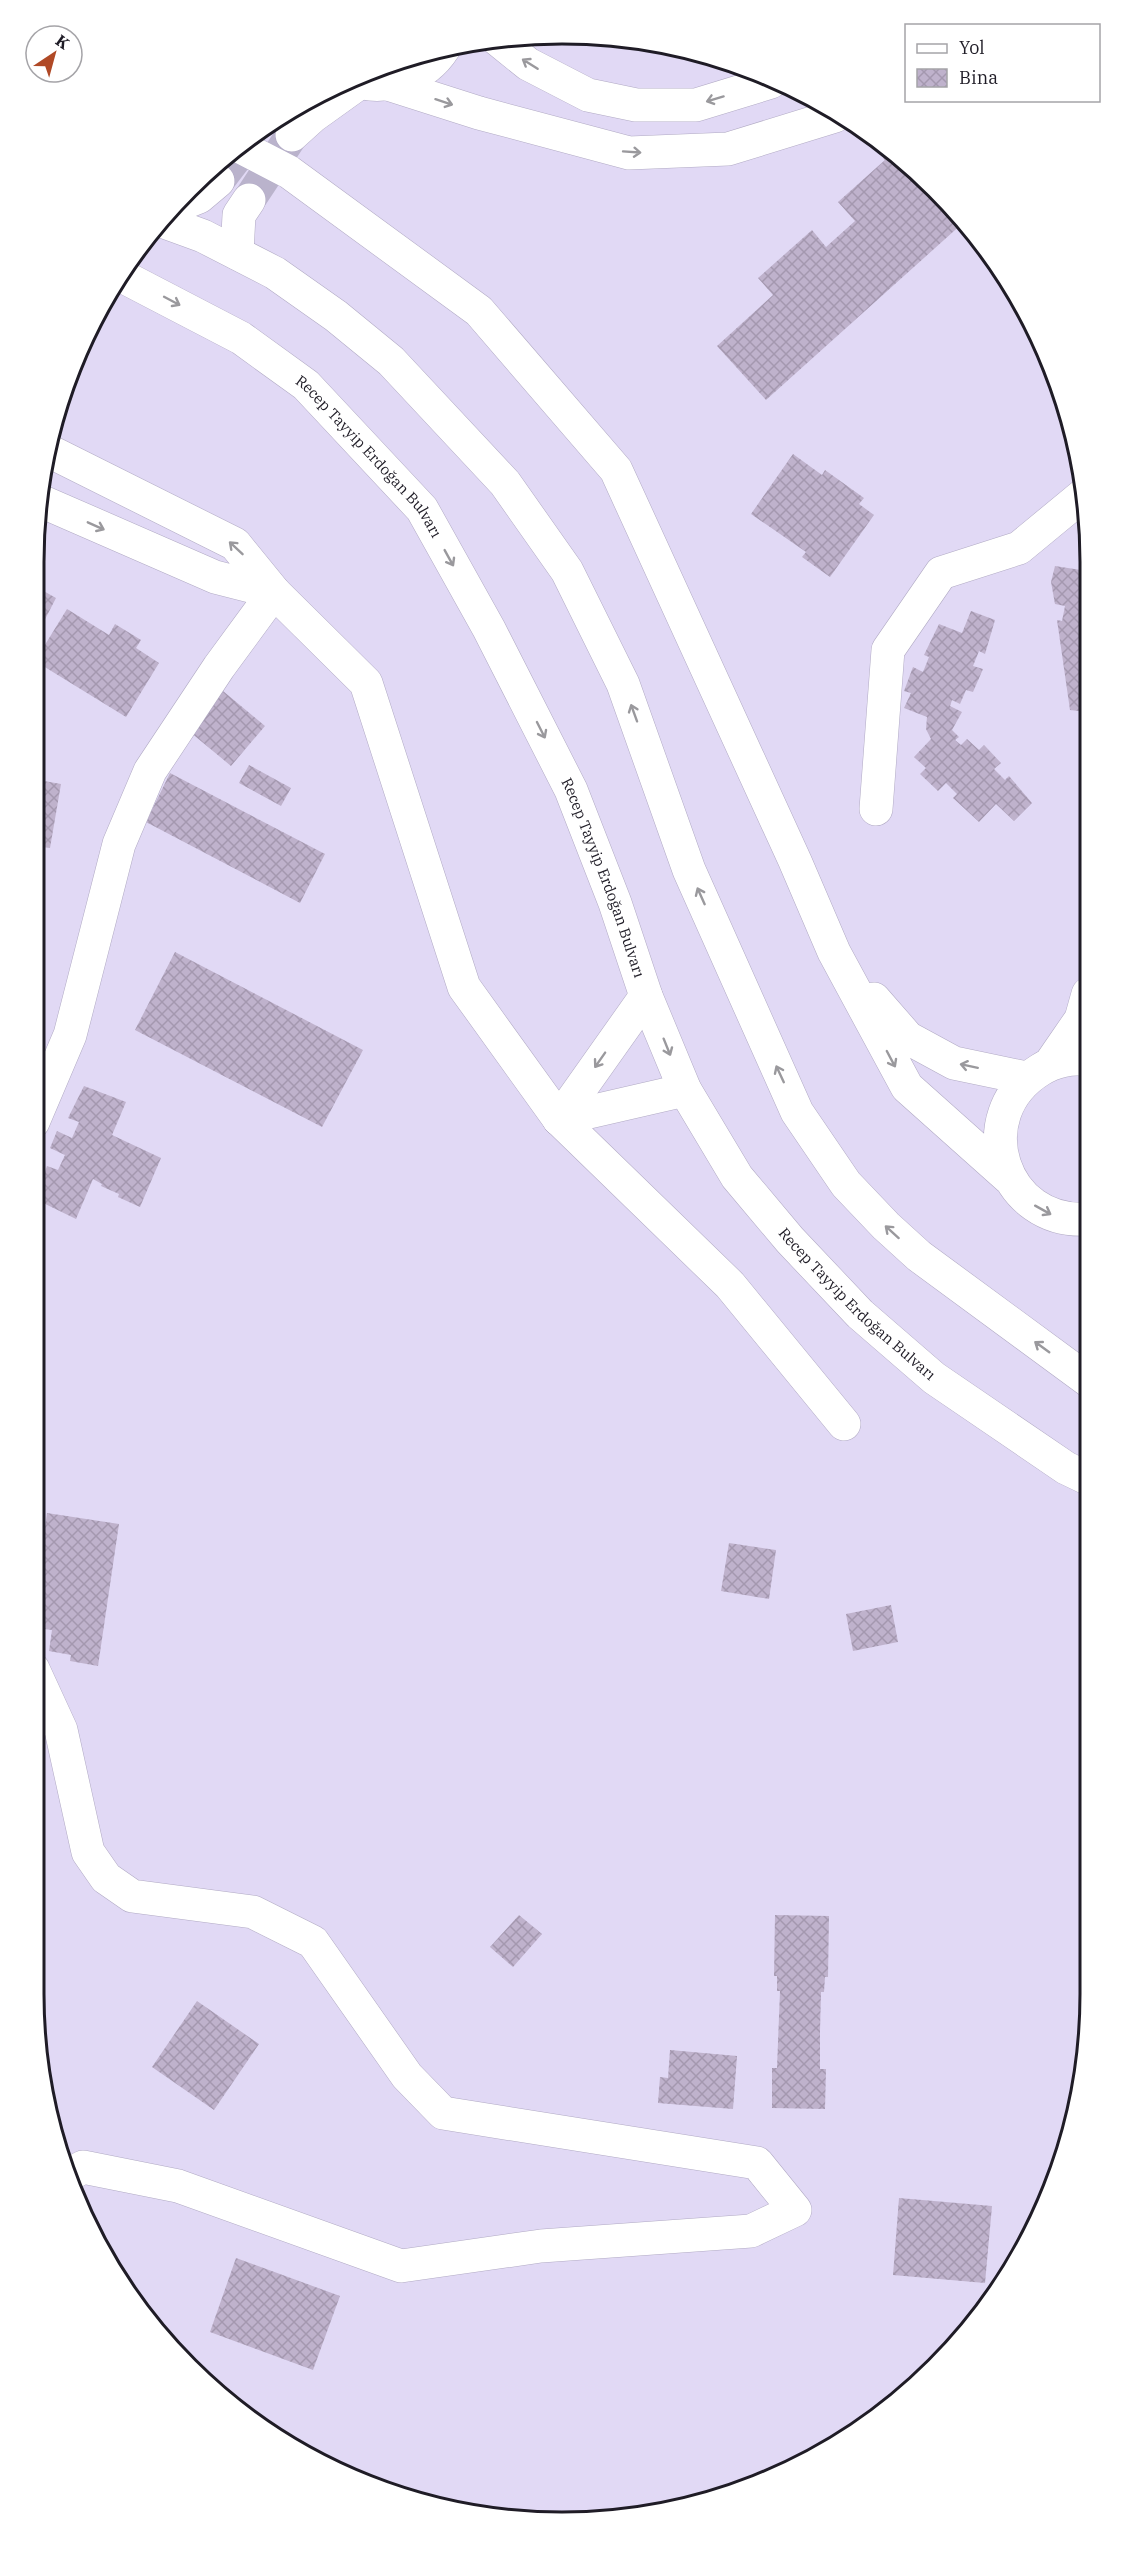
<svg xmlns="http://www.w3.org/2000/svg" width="1124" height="2555" viewBox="0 0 1124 2555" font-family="'IBM Plex Serif',serif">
	<defs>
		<pattern id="building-cross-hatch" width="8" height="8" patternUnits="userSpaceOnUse" patternTransform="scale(1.5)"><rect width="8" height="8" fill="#bfb2cc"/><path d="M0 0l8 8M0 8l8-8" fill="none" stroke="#a498af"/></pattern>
	</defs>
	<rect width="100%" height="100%" fill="#e1d9f5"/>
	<path fill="url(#building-cross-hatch)" d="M891,150L964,222L766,400L717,346L773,295L758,278L812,230L826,247L855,221L838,202L885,160L883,158Z
		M793,454L822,475L825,470L864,498L859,504L874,515L830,577L802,557L806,552L751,514Z
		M1055,566L1087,571V712L1070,710L1057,620L1062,621L1065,606L1055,604L1051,582Z
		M33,585L56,598L40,629L33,625Z
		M67,609L109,635L115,624L141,640L136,648L159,663L126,717L35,661Z
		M971,611L995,620L985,654L979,651L973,666L983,669L973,692L966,690L960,704L952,700L950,706L962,712L952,730L959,737L955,740L961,745L967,739L979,750L984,745L1001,763L994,769L1005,780L1009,776L1032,803L1014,821L996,804L979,822L953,798L957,794L946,783L938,791L920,774L926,768L914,757L931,739L926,729L927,717L904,708L911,693L904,691L913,667L923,672L929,657L924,655L939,624L962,633Z
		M217,686L265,726L231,766L184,727Z
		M249,765L291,788L281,806L239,783Z
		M170,773L325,854L300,903L146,822Z
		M33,779L61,784L50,848L33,846Z
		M175,952L363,1050L322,1127L135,1030Z
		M84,1086L126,1102L112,1135L161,1158L140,1207L118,1197L119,1194L101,1186L102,1184L93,1179L76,1219L35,1199L47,1166L58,1170L65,1155L50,1148L57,1131L72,1138L79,1122L68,1118Z
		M47,1513L119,1524L98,1666L70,1661L71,1655L49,1651L52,1630L36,1628L39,1607L34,1606Z
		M729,1543L776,1550L769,1599L721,1591Z
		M891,1605L898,1642L853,1651L846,1614Z
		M519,1915L542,1934L513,1967L490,1947Z
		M775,1915L829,1916L828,1977H825L824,1992H821L820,2031V2069H826L825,2109L772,2108V2068H777L780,1991H777V1976H774Z
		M197,2001L259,2044L214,2110L152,2067Z
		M670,2050L737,2056L733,2109L658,2103L660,2077L668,2078Z
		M899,2198L992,2206L985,2283L893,2275Z
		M236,2258L340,2296L313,2370L210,2332Z"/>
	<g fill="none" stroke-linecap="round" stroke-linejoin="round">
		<path stroke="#bab3cc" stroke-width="33" stroke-dasharray="33 16" stroke-linecap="butt" d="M218,181L254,134
			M249,200L292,135"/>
		<defs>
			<path id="minor" d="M876,809L888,650L941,573L1019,548L1082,496
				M559,1119L730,1285L844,1424
				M33,1122L70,1035L119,844L150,771L219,667L274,592
				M33,1669L61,1730L88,1852L106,1878L132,1896L253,1912L313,1942L407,2076L443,2113L757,2163L795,2210L751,2231L541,2246L401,2266L178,2186L83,2167L67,2176"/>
			<path id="tertiary" d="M237,145L289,172L479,311L616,470L795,861L834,952L907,1087L1009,1178
				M51,452L235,544L274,592L366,683L464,987L559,1119
				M43,502L215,577L274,592
				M874,999L908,1038L954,1063L1026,1078
				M1088,1060C1072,1057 1054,1061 1040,1070C967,1115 1002,1226 1089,1219
				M1050,1064L1081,1019L1088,994"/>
			<g id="primary">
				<path d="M497,39L528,64L588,95L636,105H696L771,82"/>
				<path d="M350,79C384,93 425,78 444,48"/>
				<path d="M388,84L479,113L629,153L728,149L835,116"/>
				<path d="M292,135L313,116L359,83"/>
				<path d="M169,209L199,197L218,181"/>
				<path d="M159,220L203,236L275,273L336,316L391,361L505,483L567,571L623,684L689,870L797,1112L846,1184L886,1226L919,1256L1089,1381"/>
				<path d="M237,253L239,215L249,200"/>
				<path id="s1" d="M120,275L241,338L306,385L422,509L489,629L571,790L615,903L646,996L685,1090L737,1177L790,1240L860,1314L934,1378L1066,1468L1089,1479"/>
				<path d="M559,1119L646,996"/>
				<path d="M559,1119L685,1090"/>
			</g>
		</defs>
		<use href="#minor" stroke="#b1aac4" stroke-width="34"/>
		<use href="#tertiary" stroke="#b1aac4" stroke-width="34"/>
		<use href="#primary" stroke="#b1aac4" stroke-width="34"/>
		<use href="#minor" stroke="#fff" stroke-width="33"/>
		<use href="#tertiary" stroke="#fff" stroke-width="33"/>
		<use href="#primary" stroke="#fff" stroke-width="33"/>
	</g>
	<defs><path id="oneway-shaft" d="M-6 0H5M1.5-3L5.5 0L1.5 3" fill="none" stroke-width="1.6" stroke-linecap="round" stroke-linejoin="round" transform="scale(1.5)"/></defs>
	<g stroke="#9a999d">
		<use href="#oneway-shaft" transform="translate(530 64) rotate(-148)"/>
		<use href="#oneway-shaft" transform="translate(715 99) rotate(163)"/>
		<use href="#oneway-shaft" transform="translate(444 102) rotate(18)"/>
		<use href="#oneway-shaft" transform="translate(632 152) rotate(4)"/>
		<use href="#oneway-shaft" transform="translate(172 301) rotate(28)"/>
		<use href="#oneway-shaft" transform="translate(96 526) rotate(24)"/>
		<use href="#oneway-shaft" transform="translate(236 548) rotate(-137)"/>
		<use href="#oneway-shaft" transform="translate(449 558) rotate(61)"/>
		<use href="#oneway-shaft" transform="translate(634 713) rotate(-110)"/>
		<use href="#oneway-shaft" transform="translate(541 730) rotate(63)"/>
		<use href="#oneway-shaft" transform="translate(701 896) rotate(-114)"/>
		<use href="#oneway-shaft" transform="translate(667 1047) rotate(68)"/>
		<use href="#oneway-shaft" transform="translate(891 1059) rotate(62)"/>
		<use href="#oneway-shaft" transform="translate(600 1060) rotate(125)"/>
		<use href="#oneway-shaft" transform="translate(969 1066) rotate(-168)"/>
		<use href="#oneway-shaft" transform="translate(780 1074) rotate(-115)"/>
		<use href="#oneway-shaft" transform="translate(1043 1210) rotate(29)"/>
		<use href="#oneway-shaft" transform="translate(892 1232) rotate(-138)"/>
		<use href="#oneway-shaft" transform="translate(1042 1347) rotate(-144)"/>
	</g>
	<g text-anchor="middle" stroke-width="6" stroke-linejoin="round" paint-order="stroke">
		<g font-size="15" fill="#1f1c26" stroke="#fff">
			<text dy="5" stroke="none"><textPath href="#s1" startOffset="312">Recep Tayyip Erdoğan Bulvarı</textPath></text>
			<text dy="5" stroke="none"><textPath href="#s1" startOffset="798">Recep Tayyip Erdoğan Bulvarı</textPath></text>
			<text dy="5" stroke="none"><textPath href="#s1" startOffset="1302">Recep Tayyip Erdoğan Bulvarı</textPath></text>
		</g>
	</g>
	<path d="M0 0H1124V2555H0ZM562 44H562A518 518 0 0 1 1080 562V1994A518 518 0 0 1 562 2512H562A518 518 0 0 1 44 1994V562A518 518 0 0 1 562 44Z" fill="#fff" fill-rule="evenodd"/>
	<path fill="none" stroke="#1f1c26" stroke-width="3" d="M562 44H562A518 518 0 0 1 1080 562V1994A518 518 0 0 1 562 2512H562A518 518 0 0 1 44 1994V562A518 518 0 0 1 562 44Z"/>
	<rect x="905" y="24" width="195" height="78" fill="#ffffff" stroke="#a5a4a8" stroke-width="1.5"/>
	<rect x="917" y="44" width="30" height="9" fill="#ffffff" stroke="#a5a4a8" stroke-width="1.5"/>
	<text x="959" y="54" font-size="18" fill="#1f1c26">Yol</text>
	<rect x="917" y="69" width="30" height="18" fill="url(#building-cross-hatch)" stroke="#a5a4a8" stroke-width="1.5"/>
	<text x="959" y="84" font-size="18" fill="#1f1c26">Bina</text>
	<g transform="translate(54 54) rotate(36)"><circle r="28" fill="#ffffff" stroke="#a5a4a8" stroke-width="1.5"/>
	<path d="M0-4.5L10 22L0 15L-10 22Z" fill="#b04926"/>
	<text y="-9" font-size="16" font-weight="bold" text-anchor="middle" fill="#1f1c26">K</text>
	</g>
</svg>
